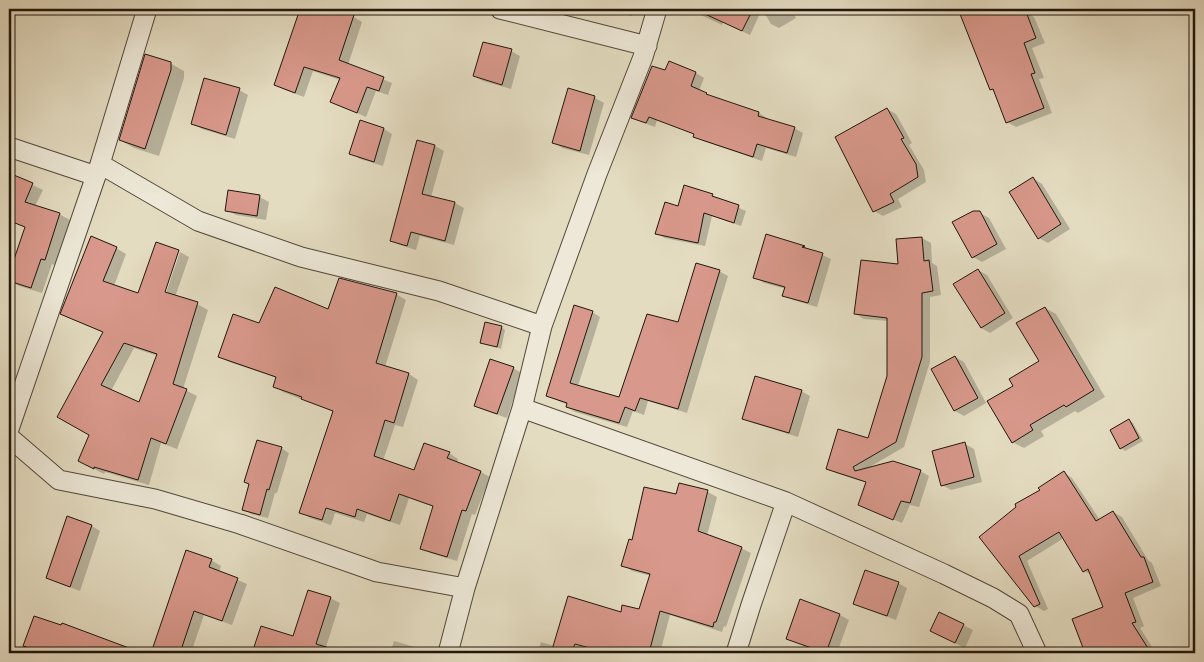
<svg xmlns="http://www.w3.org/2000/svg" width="1204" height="662" viewBox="0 0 1204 662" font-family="Vollkorn,serif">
	<rect width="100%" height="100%" fill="#e4dcc1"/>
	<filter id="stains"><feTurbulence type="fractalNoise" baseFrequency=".004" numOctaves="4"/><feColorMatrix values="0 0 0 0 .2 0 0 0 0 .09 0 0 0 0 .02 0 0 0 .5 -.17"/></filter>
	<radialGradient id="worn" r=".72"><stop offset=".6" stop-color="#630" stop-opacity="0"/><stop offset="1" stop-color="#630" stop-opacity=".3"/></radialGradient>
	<path fill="#0003" fill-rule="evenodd" d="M254,9H269L267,13Z
		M302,9H337V11L354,17L362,22L348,65L392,83L388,95L376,91L366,117L332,102L340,80L313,71L304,97L285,90L276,85Z
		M604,9H634L632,16Z
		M688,9H762L750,35L723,22L722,25Z
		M762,9H791L796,18L779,28L771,24Z
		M940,9H985L991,26L1026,12L1034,17L1045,43L1032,48L1044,78L1039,79L1052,113L1016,127L1007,122L995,91L991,89L960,10L949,14Z
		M511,51L520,56L511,89L483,81L474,76Z
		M170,63L184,71V78L159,156L134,148L120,140Z
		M666,72L696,73L704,78L699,91L713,98L759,113L767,118L766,120L794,128L803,133L796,157L766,148L762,161L703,141L694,137L695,134L657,120L655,127L641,122L633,117Z
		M239,90L248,95L235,139L202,129L193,124Z
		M569,90L595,98L604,103L589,155L562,148L553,142Z
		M887,109L896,114L912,143L909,145L924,170L926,182L898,199L902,207L883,216L874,211Z
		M384,129L392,134L383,166L360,159L351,153Z
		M435,146L444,151L431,197L455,203L464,208L454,245L420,236L416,250L400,245L391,240Z
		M9,174L43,190L35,206L59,214L70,220L55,265L52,264L42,293L19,286L9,280L26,228L9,220Z
		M1033,178L1042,184L1070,229L1048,243L1039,238Z
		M229,192L260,197L269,202L266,220L236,215L227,210Z
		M712,196L746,211L741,226L712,216L705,246L664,238L657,233L679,207Z
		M980,213L989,218L1006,249L982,262L973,257Z
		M767,236L805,247L831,259L817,307L793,300L784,295L786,289L764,283L755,277Z
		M922,238L931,243L932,263L937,266L941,295L930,297V362L904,447L866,469L920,471L929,476L919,507L910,505L902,523L868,509L867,483L836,473L827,468L869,440L889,377L888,321L864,319L856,314L899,266L897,240Z
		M157,243L179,251L162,298L164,299L180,252L189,257L175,297L197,304L208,310L183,389L197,396L177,449L161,443L149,485L105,472L104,474L79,461L91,434L104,333L62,314L116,248L126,254L114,286L139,295ZM134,348L158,356L139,404L111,391Z
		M978,270L987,275L1013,318L990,333L981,328Z
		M719,271L728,276L687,413L648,401L644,415L633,411L627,427L575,412L567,407L568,405L547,396L592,312L600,317L578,386L620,399Z
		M396,294L406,300L385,367L409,374L418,380L403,427L395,425L383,461L415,471L449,453L458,459L457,463L481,472L490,477L475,515L472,514L457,561L430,553L421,548L434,507L409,498L400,525L367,514L364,522L335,513L331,525L310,518L301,512L334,412L283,392L274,386L277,378L229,362L220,357L260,325L328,311Z
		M1045,308L1056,314L1105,397L1078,413L1075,411L1041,431L1044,436L1024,448L1012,442L1015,386L1040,362Z
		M501,327L505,330L501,349L481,342Z
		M955,357L964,362L986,403L964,416L955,411Z
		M513,368L522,373L507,418L484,410L475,405Z
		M801,391L810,396L798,437L753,423L744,418Z
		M1129,420L1133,423L1143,441L1125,451L1121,448Z
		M965,444L974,449L982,482L951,490L942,485Z
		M281,448L289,453L277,493H275L268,518L251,514L243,509Z
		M1064,473L1072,478L1100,520L1113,512L1122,517L1148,560L1152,563L1161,586L1133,598L1144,626L1140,628L1156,653H1087L1074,620L1104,607L1092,575L1084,571L1064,538L1027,561L1048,609L1044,611L1035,606L981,537Z
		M680,484L708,492L717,497L707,536L741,548L751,553L726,627L724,626L722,632L670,615L660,653H538L541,642L554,646L622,613L640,610L651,576L632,571L623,565L633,542L677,495Z
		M92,526L100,531L80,591L56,582L47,577Z
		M186,552L211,560L221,566L219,572L247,584L232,625L204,615L191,653H152Z
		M898,583L907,588L896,620L863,608L854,603Z
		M330,598L340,603L324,653H254L262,628L294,638Z
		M801,601L840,615L849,620L837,653H823L796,643L787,638Z
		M940,614L973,630L965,648L931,631Z
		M35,618L120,646L143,653H22Z
		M394,641L418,648L426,653H390Z
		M355,650L365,653H354Z"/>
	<path fill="#d8988b" stroke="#20160d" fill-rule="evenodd" d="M300,9H356L339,60L384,77L379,91L367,87L357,113L330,102L340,78L304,67L295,93L274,85Z
		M694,9H753L742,31Z
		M958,9H1025L1036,38L1024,43L1035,73L1031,74L1044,108L1006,123L993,89L990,90Z
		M483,42L512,49L502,85L473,76Z
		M145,54L171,62V70L145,149L119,140Z
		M669,61L696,72L691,86L707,93L706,94L759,112L758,116L795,127L787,153L757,144L753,157L693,137L694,134L649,117L646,123L631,118L652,66L665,70Z
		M204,78L240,88L226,135L191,124Z
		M568,88L595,96L580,151L552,143Z
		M887,108L904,138L901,139L916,164L918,177L890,194L894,202L873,212L835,137Z
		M360,120L384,128L374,162L349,154Z
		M417,140L435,145L422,194L455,202L445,241L411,232L407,246L390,241Z
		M9,173L33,183L25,202L60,213L45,260L41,259L31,288L9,281V274L25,227L15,223L9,238Z
		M1033,177L1061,224L1038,239L1009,192Z
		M684,185L713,194L712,196L739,205L734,223L704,213L698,243L655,234L665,202L678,206Z
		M228,190L260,195L257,216L225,211Z
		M973,211H980L997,244L972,258L952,222Z
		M766,234L805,246L802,247L823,253L808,303L782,296L785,287L753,278Z
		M91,236L117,247L103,281L138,293L156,242L179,250L165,292L198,302L173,384L187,389L166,444L151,438L138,480L94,467V469L78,461L89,435L57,417L103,332L60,314ZM124,343L157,354L139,402L101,385Z
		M922,237L924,261L929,260L933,291L922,293V357L896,442L853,467L855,471L893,461L921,470L910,503L901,501L893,520L858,505L866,482L826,469L838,429L868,438L887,376V318L854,314L861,260L898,264L896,239Z
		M696,263L720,270L678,409L640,398L635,411L625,407L619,423L566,407L567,403L546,396L574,305L593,311L570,383L619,397L647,314L678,322Z
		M978,269L1005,313L981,328L953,284Z
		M339,278L397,293L376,363L409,373L394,423L385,420L374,456L414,470L424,443L450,452L447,458L481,471L466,511L462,510L447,557L420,549L433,506L399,494L390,521L357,509L355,517L326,508L322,520L299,513L333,411L301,399L302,397L273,387L276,377L218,357L233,314L259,323L275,287L328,309Z
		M1045,307L1094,390L1066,407L1064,405L1030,425L1033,430L1012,443L987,401L1013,386L1009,379L1039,361L1016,323Z
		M485,322L502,326L497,347L480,343Z
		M955,356L978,398L954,411L931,369Z
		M490,359L514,367L497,414L474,406Z
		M755,376L802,390L789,433L742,419Z
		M1129,419L1139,438L1120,449L1110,430Z
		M257,440L282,447L269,490L267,489L260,515L242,510L249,484L244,482Z
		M965,442L974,477L941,486L932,451Z
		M1064,471L1096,521L1113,511L1141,557H1144L1153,582L1125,593L1136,622L1132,623L1151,653H1085L1072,619L1103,607L1088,569L1083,572L1059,532L1019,556L1040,604L1034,607L979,537L1016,507L1015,504L1040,490L1038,488Z
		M679,483L708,490L698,531L742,547L716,622H714L713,627L660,611L649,653H608L575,644L571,653H551L568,596L621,612L622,605L639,609L650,574L621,566L629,539L632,540L644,487L676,494Z
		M67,516L92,525L70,587L46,578Z
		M186,550L212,559L209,567L238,578L222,621L194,611L180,653H151Z
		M865,570L899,582L887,616L853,604Z
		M308,590L331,597L316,644L333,649V653H252L261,626L293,636Z
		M800,599L840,614L826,653L786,639Z
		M939,612L964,624L955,643L930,631Z
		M34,616L61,625L62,623L137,651V653H45L23,646Z"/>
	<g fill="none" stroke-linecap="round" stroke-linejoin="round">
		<defs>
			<path id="street" d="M500,9L647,46
				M9,147L96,176
				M100,164L198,221L301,257L439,291L542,326
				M522,408L786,502L944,574L993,598L1019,614L1037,653
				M9,429L100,164L147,9
				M9,437L59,480L155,499L240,524L377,572L465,588
				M448,653L465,588L522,408L542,326L597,174L643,57L657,9
				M736,653L751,605L786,502"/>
		</defs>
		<use href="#street" stroke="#51483a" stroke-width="21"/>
		<use href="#street" stroke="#ede8d7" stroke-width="19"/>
	</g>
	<rect width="1204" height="662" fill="none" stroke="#e4dcc1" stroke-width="30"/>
	<rect x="10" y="10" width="1184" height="642" fill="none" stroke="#20160d" stroke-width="2.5"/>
	<rect x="15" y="15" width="1174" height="632" fill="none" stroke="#20160d"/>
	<rect width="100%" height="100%" filter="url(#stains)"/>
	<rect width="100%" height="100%" fill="url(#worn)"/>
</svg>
